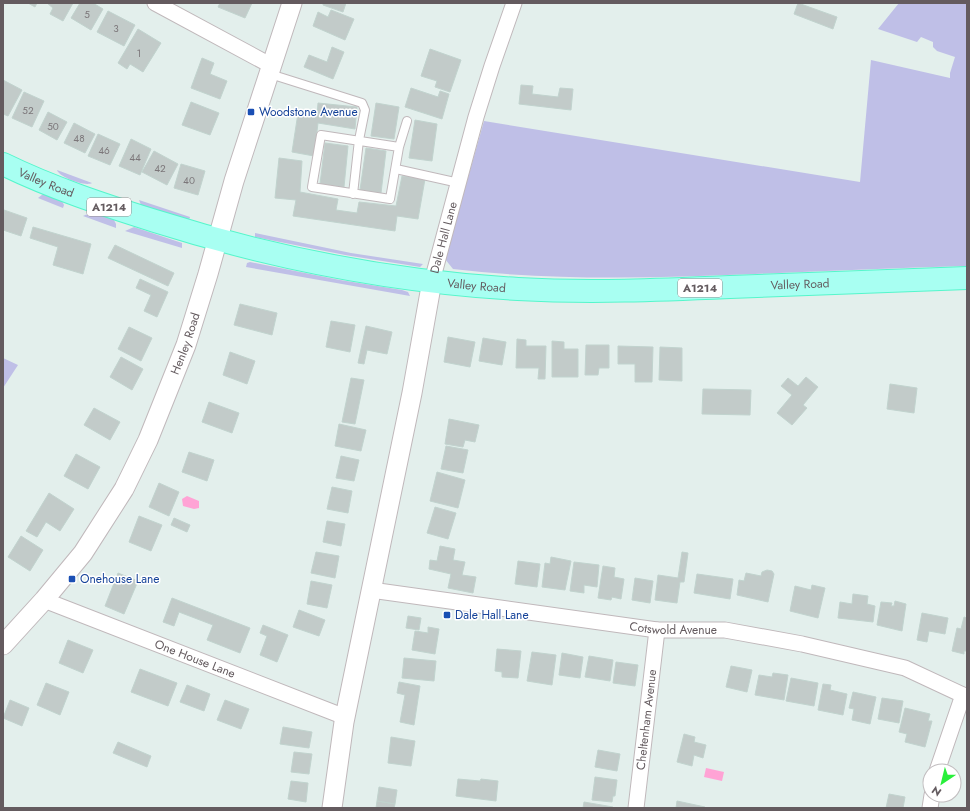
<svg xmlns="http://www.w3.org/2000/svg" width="970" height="811" viewBox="0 0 970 811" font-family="Jost,sans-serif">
	<rect width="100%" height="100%" fill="#e3efec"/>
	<path fill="#bfbfe7" d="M899,3H967V266C896,268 826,271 755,274C654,278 554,281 453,269L445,259L484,121L860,182L871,60L950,78V73L955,57L937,51L933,47V42L921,37L917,42L878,29Z
		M57,170L92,183C85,187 59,177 57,170Z
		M43,194L62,201L64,205L63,208L38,198Z
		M139,200L190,217L189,220L141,205Z
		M92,212L114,220L116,224V228L83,216Z
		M134,227L182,243V248L125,231Z
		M255,233L351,253L423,264L420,267L345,255L255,237Z
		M250,262L340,280L402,290L408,292L410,296L246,267L247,263Z
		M3,358L18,365L3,388Z"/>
	<path fill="#ffa3d5" d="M187,496L199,501V508L194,509L183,506L182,499Z
		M706,768L724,772L722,781L704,777Z"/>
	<path fill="#c2cbc9" stroke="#c1d3ce" d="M28,3H37L35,7Z
		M47,3H73L63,21L50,14L53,8Z
		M80,3H93L103,9L91,30L71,18Z
		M220,3H252L245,18L218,7Z
		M323,3H346L343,12L323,5Z
		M798,3L837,17L833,29L794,14Z
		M331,10L354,19L345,40L313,26L318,12L328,17Z
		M108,11L135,25L124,46L97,32Z
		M138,29L161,43L143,72L130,64L127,69L118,63Z
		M332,47L344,52L333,79L304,67L309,55L327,62Z
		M430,49L461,60L450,92L435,87L437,81L421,76Z
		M202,58L214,63L210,74L227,81L220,99L191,88Z
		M3,80L22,90L8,116L3,114Z
		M521,85L533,86L532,94L558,97L560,88L573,89L571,110L519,104Z
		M411,88L438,97L440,91L449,94L442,119L405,107Z
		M24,92L44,101L32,127L12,118Z
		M191,102L219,113L210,135L182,125Z
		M318,103L357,107L355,129L318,123L314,156L292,152L298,113L317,115Z
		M376,103L399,107L394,139L371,136Z
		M48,112L67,122L57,140L39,130Z
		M415,120L437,124L432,161L409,158Z
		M74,123L95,134L85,153L64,143Z
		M98,134L120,144L110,165L88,156Z
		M131,139L151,149L140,175L119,166Z
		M325,143L348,146L344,187L320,184Z
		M366,148L386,151L381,193L360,190Z
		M154,151L178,164L167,185L142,172Z
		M279,158L302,161L300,192L338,199L336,210L357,213L359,202L396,206L402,176L425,179L418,219L397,216L395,231L293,216L296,200L275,198Z
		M181,164L205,171L198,195L174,188Z
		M4,210L27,218L21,236L3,230Z
		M33,227L91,244L83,274L53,265L58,247L30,238Z
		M115,245L174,273L168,286L108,258Z
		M140,279L168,292L157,317L144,311L151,295L136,288Z
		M240,304L277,313L272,335L234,325Z
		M331,321L355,325L350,352L326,347Z
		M366,326L392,332L387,354L367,350L364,364L358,363Z
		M129,327L152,338L141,361L118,349Z
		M448,337L475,342L470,367L444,362Z
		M483,338L506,342L502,365L479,361Z
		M517,339L526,340V346H546L545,379H538L539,368H516Z
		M552,341L564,342V349H578V377H552Z
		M586,345H609V368H599L598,375H585Z
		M618,346L653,347L652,382H635V364H618Z
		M660,347L682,348V381L659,380Z
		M230,352L255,361L247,384L223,375Z
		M121,357L143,369L132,390L110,377Z
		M806,377L818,387L803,405L807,408L792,425L777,413L792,395L781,386L788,378L798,386Z
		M351,378L364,380L355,424L342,422Z
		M890,384L917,388L914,413L887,409Z
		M703,389L751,390L750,415L702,414Z
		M209,402L239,413L232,433L202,422Z
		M94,408L120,422L110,440L84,425Z
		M449,419L479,425L475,442L465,440L463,447L445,444Z
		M339,424L366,430L361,451L335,446Z
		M446,446L468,450L463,473L441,469Z
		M189,452L214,460L207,481L182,472Z
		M76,454L100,467L88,489L64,476Z
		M341,456L359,460L354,481L336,478Z
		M437,472L465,480L458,508L430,501Z
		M159,483L179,492L169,516L149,507Z
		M332,487L352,491L348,513L327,509Z
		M49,493L74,509L60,531L46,522L37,537L26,531Z
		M435,507L456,513L448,539L427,533Z
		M139,516L162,525L151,551L129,542Z
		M174,518L190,525L187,532L171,525Z
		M327,521L345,524L341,546L323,542Z
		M21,536L43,550L30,571L8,557Z
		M440,546L455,549L453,560L465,562L462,575L476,577L473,593L448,588L451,574L429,569L430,560L437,561Z
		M316,552L339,556L335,578L311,573Z
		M682,552L688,553L684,582H680L677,603L655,600L658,575L678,578Z
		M551,557L571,561L565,590L542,587L545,563L550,564Z
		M518,561L540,564L537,587L515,584Z
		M574,562L599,565L597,587L584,585V593L570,591Z
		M603,566L615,568L614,577L624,579L621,599L612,597L611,600L598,598Z
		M767,570L772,571L774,574L768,602L737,595L739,580L744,581L746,573L761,576L762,572Z
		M118,573L138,581L124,614L105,606Z
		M697,574L733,579L730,599L694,593Z
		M635,578L653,581L650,603L632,600Z
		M311,581L332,585L327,608L307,604Z
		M812,585L825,588L818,618L790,611L795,586L811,590Z
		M853,594L868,596L867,604L875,606L873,622L838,618L840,602L852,604Z
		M172,598L250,628L240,653L207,640L213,625L179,612L174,626L163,622Z
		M895,601L906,604L902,631L877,625L881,602L892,603L891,606H894Z
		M299,610L325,620L319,636L293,627Z
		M922,613L948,618L945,634L929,631L927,642L917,640Z
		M408,616L421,618L419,630L406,628Z
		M964,617L967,618V651H964V654L952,651L957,628L961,629Z
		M263,625L288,635L277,662L260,655L267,636L260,633Z
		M428,627L439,629L435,654L412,650L415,631L428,633Z
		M68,640L93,650L83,673L59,663Z
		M497,649L521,651L518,678L502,677V672L495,671Z
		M532,652L556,655L552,685L527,681Z
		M562,653L583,657L580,678L559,675Z
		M589,656L613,660L610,681L585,677Z
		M404,658L436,661L434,681L402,678Z
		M616,662L638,665L635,686L613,683Z
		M731,666L752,670L747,692L726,687Z
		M140,669L177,683L168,706L131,692Z
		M773,673L788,675L784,700L755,695L759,675L772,677Z
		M791,678L818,683L814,706L786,701Z
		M399,682L420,686L414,725L400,722L405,695L397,693Z
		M46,683L69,692L60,715L37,705Z
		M823,684L831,685L830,690L847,694L843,715L818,710Z
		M187,685L210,694L204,711L180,702Z
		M853,692L876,697L870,724L852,720L854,709L849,708Z
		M882,698L903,701L899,723L878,719Z
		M10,700L29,708L22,726L3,718Z
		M225,700L249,709L241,729L217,720Z
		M905,708L930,714L928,721H932L925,747L905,742L907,734L899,732Z
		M283,727L312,732L309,748L280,744Z
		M684,734L695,737L694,742L706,745L703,758L694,755L692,766L677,762Z
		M391,737L415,741L411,766L388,763Z
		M118,742L151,756L147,767L113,753Z
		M598,750L620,754L617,771L595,767Z
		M294,752L312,754L309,774L291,772Z
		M595,777L617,780L615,796H613L612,802L592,800Z
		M458,779L480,781L481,779L498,781L496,801L456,796Z
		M291,781L308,783L306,802L288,799Z
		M379,787L397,790L395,804L377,801Z
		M889,794L905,797L903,808H886Z
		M377,801L395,804L394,808H376Z
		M677,801L705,807V808H676Z
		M584,802L613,807L612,808H583Z"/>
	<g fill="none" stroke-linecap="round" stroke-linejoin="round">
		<defs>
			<path id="service" d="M270,74L362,103L365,110L359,140L353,194
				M399,147L321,135L312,187L390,199L399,147L407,121
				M396,169L459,183"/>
			<g id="minor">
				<path d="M155,3L272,66"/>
				<path id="s1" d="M432,281L476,117L492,66L514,3"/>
				<path id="s2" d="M371,590L657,630H725L802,644L905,668L967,697"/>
				<path id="s3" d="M44,600L345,717"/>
				<path d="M937,771L963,695"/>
				<path id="s4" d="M636,808L657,630"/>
				<path d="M930,808L932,795"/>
			</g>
			<g id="tertiary">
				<path id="s5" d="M3,645L44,600L83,553L124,489L148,440L186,345L208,274L234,181L292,3"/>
				<path d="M332,808L344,722L412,393L432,281"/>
			</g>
			<g id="primary">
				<path id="s6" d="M3,164C52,188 104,205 155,221C272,258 396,282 518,289C589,293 660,290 730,287C809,284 888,281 967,278"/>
			</g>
		</defs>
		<use href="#service" stroke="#c0b8bb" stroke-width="10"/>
		<use href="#minor" stroke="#c0b8bb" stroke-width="17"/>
		<use href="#tertiary" stroke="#c0b8bb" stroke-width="21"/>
		<use href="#primary" stroke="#55f6cb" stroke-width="24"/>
		<use href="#service" stroke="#fff" stroke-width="8"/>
		<use href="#minor" stroke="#fff" stroke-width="15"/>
		<use href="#tertiary" stroke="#fff" stroke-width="19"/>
		<use href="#primary" stroke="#a8fff2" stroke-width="22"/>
	</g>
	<g fill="#1a4fb4" stroke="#fff" stroke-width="1.5">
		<rect x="247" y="108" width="8" height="8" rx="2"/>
		<rect x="68" y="575" width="8" height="8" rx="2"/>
		<rect x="443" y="611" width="8" height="8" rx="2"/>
	</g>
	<g text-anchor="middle" stroke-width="3" stroke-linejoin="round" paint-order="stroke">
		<g font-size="10" fill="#7c777a">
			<text x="87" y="18">5</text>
			<text x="116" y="32">3</text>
			<text x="139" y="57">1</text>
			<text x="28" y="114">52</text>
			<text x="53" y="130">50</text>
			<text x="79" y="142">48</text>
			<text x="104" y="154">46</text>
			<text x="135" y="161">44</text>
			<text x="160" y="172">42</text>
			<text x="189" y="184">40</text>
		</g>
		<g fill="#fff" stroke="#928c8f" stroke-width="1">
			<rect x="87" y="198" width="44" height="18" rx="3"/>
			<rect x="678" y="279" width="44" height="18" rx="3"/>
		</g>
		<g font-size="11" font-weight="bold" fill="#645b5f">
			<text x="109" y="211">A1214</text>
			<text x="700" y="292">A1214</text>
		</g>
		<g font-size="12" fill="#164399" stroke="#fff" text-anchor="start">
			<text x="259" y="116">Woodstone Avenue</text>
			<text x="80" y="583">Onehouse Lane</text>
			<text x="455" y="619">Dale Hall Lane</text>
		</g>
		<g font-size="12" fill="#645b5f" stroke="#fff">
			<text dy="4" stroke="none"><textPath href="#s6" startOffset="47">Valley Road</textPath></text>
			<text dy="4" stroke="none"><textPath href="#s1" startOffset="45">Dale Hall Lane</textPath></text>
			<text dy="4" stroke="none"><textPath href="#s6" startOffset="815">Valley Road</textPath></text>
			<text dy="4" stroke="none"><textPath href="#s6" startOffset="491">Valley Road</textPath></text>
			<text dy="4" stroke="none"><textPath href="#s5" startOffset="356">Henley Road</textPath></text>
			<text dy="4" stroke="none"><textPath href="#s2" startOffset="305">Cotswold Avenue</textPath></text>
			<text dy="4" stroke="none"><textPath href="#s3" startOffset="162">One House Lane</textPath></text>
			<text dy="4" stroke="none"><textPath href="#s4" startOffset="89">Cheltenham Avenue</textPath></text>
		</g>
	</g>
	<rect width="970" height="811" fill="none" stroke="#645b5f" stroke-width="8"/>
	<g transform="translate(942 783) rotate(215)"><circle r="19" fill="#ffffff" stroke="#c1bdbf"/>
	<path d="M0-3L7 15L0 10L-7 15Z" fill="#29ef3b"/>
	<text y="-6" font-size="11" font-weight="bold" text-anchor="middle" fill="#645b5f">N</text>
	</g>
</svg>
